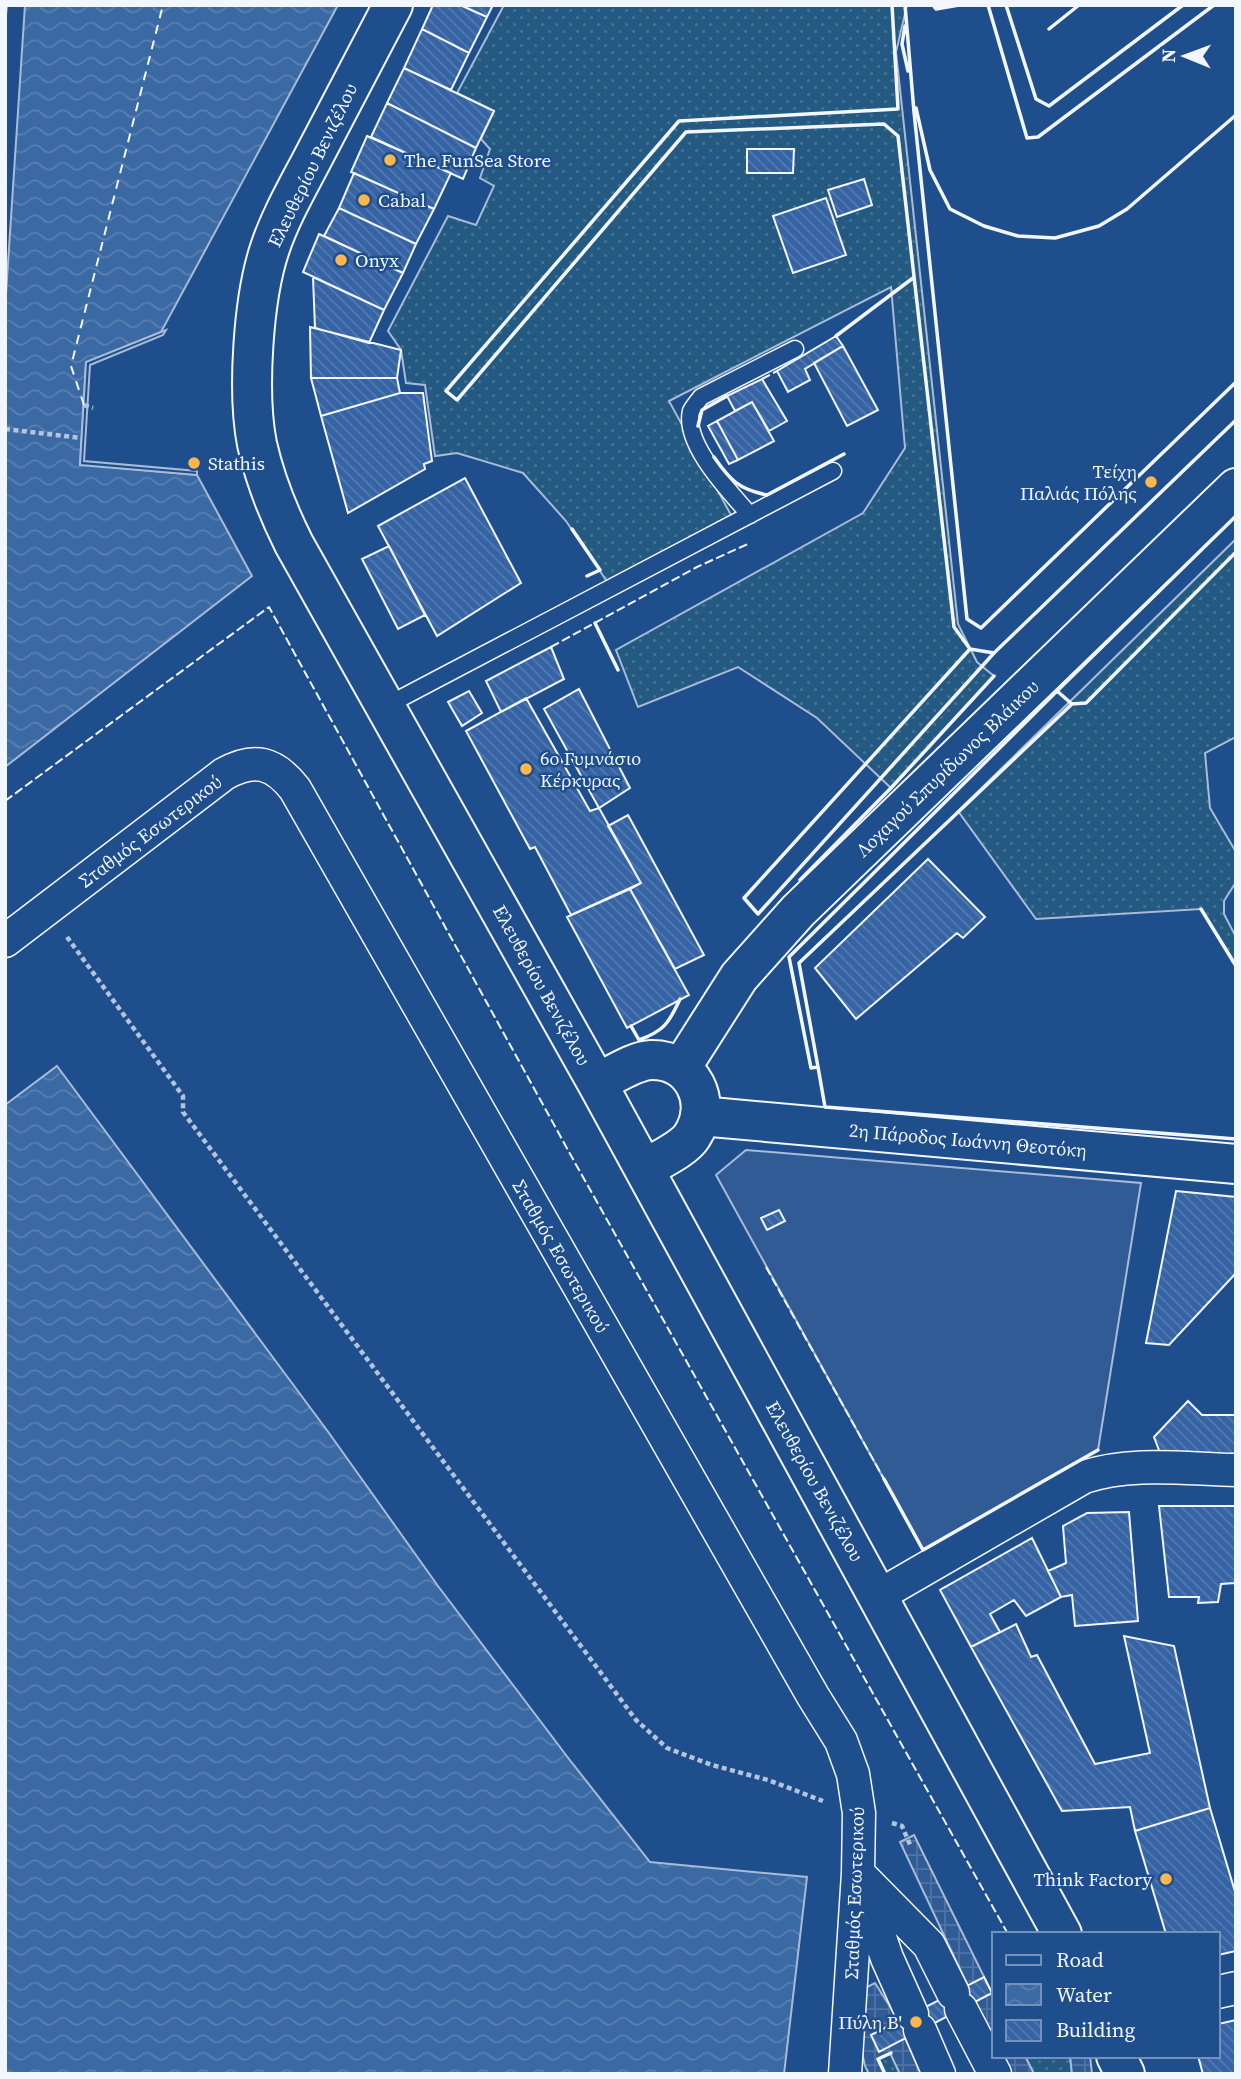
<svg xmlns="http://www.w3.org/2000/svg" width="1241" height="2079" viewBox="0 0 1241 2079" font-family="'Source Serif 4',serif">
	<defs>
		<pattern id="grass-dots" width="8" height="8" patternUnits="userSpaceOnUse" patternTransform="scale(1.75)"><rect width="8" height="8" fill="#245a82"/><path d="M2 2h.1M6 6h.1" fill="none" stroke="#447295" stroke-width="1.8" stroke-linecap="round"/></pattern>
		<pattern id="plaza-grid" width="8" height="8" patternUnits="userSpaceOnUse" patternTransform="scale(1.75)"><rect width="8" height="8" fill="#305b95"/><path d="M0 4h8M4 0v8" fill="none" stroke="#4e73a5"/></pattern>
		<pattern id="water-waves" width="16" height="10" patternUnits="userSpaceOnUse" patternTransform="scale(1.75)"><rect width="16" height="10" fill="#3b69a3"/><path d="M0 5q4-4 8 0t8 0" fill="none" stroke="#587fb1"/></pattern>
		<pattern id="building-back-hatch" width="6" height="6" patternUnits="userSpaceOnUse" patternTransform="scale(1.75)"><rect width="6" height="6" fill="#3563a3"/><path d="M-1 5l2 2M0 0l6 6M5-1l2 2" fill="none" stroke="#537ab1"/></pattern>
	</defs>
	<rect width="100%" height="100%" fill="#1f4e8c"/>
	<path fill="url(#grass-dots)" stroke="#a8bbd7" stroke-width="2" d="M504,5H907L896,52L958,624L977,662L994,676L891,788L817,718L738,667L638,707L616,650L863,513L905,448L891,287L669,401L731,515L608,583L566,521L523,473L457,453L435,456L425,385L406,383L401,350L388,331L448,216L476,225L494,186L480,178L490,149L481,139L494,111L457,93Z
		M1236,539V737L1205,753L1210,808L1236,852V882L1224,901V914L1236,937V966L1201,909L1036,919L958,811Z
		M891,2053L900,2074H885L878,2059Z
		M1025,2056H1070L1072,2074H1034Z"/>
	<path fill="#305b95" stroke="#a8bbd7" stroke-width="2" d="M746,1150L1141,1183L1098,1450L923,1550L716,1175Z"/>
	<path fill="url(#plaza-grid)" stroke="#a8bbd7" stroke-width="2" d="M914,1835L992,1993L994,1992V2041L900,1842Z
		M875,1983L894,2013L921,2074H900L890,2053L879,2059L885,2074H869L865,2066L863,2057V1992L867,1987Z
		M1002,2056H1025L1034,2074H1010Z
		M1070,2056H1090L1092,2074H1072Z"/>
	<path fill="url(#water-waves)" stroke="#a8bbd7" stroke-width="2" d="M5,5H338L161,332L86,363L80,464L197,475L252,576L5,767Z
		M57,1066L329,1433L438,1586L569,1759L650,1862L807,1877L784,2074H5V1105Z"/>
	<path fill="#1f4e8c" stroke="#a8bbd7" stroke-width="2" d="M7,5H25L5,309V26Z
		M166,330L163,335L90,365L84,461L197,471V475L80,465L86,362Z"/>
	<g fill="none" stroke-linecap="round" stroke-linejoin="round">
		<path stroke="#f2f6ff" stroke-width="2" stroke-dasharray="9 7" stroke-linecap="butt" d="M84,405L71,366L163,5"/>
	</g>
	<path fill="url(#building-back-hatch)" stroke="#f2f6ff" stroke-width="2" d="M433,5H460L487,17L469,53L422,29Z
		M460,5H493L487,17Z
		M422,29L469,53L451,90L404,68Z
		M404,68L494,111L476,148L387,103Z
		M387,103L476,148L463,179L371,137Z
		M367,136L451,173L434,209L351,172Z
		M747,149H794L793,173H747Z
		M354,173L434,209L416,244L339,208Z
		M864,179L872,205L837,217L828,190Z
		M826,198L846,255L793,273L773,216Z
		M339,208L416,244L403,273L324,236Z
		M319,234L403,273L384,310L303,272Z
		M313,277L384,310L369,343L315,328Z
		M310,327L401,350L397,378H311Z
		M836,336L843,346L805,369L810,380L788,392L777,371Z
		M843,346L878,410L847,426L814,363Z
		M311,378H397L400,393L321,416Z
		M762,379L787,421L769,431L752,402L735,411L727,396Z
		M400,393H423L432,461L424,464L425,469L348,513L321,416Z
		M752,402L774,441L738,460L717,421Z
		M717,421L738,460L729,464L708,426Z
		M465,478L521,583L437,636L378,526Z
		M389,546L425,615L398,629L362,559Z
		M551,647L564,679L501,712L486,681Z
		M579,689L630,788L599,808L544,709Z
		M469,691L482,713L462,726L448,702Z
		M526,698L590,811L599,808L641,883L571,915L535,847L530,849L466,731Z
		M628,815L704,955L675,969L630,889L641,883L608,826Z
		M928,859L985,917L963,938L957,933L856,1019L815,968Z
		M630,889L689,995L627,1028L567,917Z
		M1176,1191L1236,1197V1273L1169,1345L1146,1343Z
		M779,1210L785,1221L767,1230L761,1218Z
		M1188,1401L1202,1415H1236V1457L1162,1458L1154,1437Z
		M1159,1506H1236V1581L1235,1583L1221,1584L1218,1602L1198,1603L1199,1597H1169Z
		M1129,1512L1138,1621L1075,1626L1072,1595L1061,1597L1048,1571L1066,1563L1063,1526L1087,1513Z
		M1032,1538L1061,1597L1026,1616L1014,1600L990,1614L1000,1632L971,1647L940,1590Z
		M1016,1624L1031,1657L1037,1655L1095,1764L1150,1753L1124,1636L1174,1646L1210,1808L1135,1831L1130,1807L1062,1811L971,1647Z
		M1210,1808L1236,1895V1951L1218,1955V1934H1166L1135,1831Z
		M984,1977L992,1993L879,2052L871,2035Z
		M1236,2020V2074H1203L1198,2056H1218V2024Z"/>
	<g fill="none" stroke-linecap="round" stroke-linejoin="round">
		<defs>
			<path id="service" d="M750,515C730,492 683,444 691,411C693,407 698,401 701,397L795,349
				M386,706L833,471"/>
			<path id="minor" d="M5,941L224,774C254,757 274,762 295,789L813,1696L841,1741L853,1774L859,1813L858,1873L845,2074
				M878,1596L1084,1477C1131,1461 1186,1469 1236,1470
				M858,1873L929,1945L953,1993
				M863,1888L887,1958L912,2014
				M1218,1992L1236,1988
				M961,2009L995,2074
				M920,2030L939,2074"/>
			<path id="tertiary" d="M700,1116L1236,1164"/>
			<path id="secondary" d="M393,5C367,54 342,103 316,152C300,183 281,215 270,248C253,298 247,393 257,444C265,480 278,512 294,544L597,1083L1062,1934
				M681,1068L739,977L798,911L1236,488
				M597,1083C612,1076 633,1061 651,1060C692,1059 714,1102 692,1136C684,1149 657,1161 644,1169
				M1116,2056L1125,2074"/>
		</defs>
		<use href="#service" stroke="#f2f6ff" stroke-width="19"/>
		<use href="#minor" stroke="#f2f6ff" stroke-width="35"/>
		<use href="#tertiary" stroke="#f2f6ff" stroke-width="42"/>
		<use href="#secondary" stroke="#f2f6ff" stroke-width="42"/>
		<path stroke="#b3c4dc" stroke-width="4.5" stroke-dasharray="5 3.5" stroke-linecap="butt" d="M84,405L93,408
			M5,429L82,438
			M67,937L183,1096V1112L636,1720L667,1748L712,1765L768,1780L823,1801
			M892,1823L902,1826L911,1847"/>
		<use href="#service" stroke="#1f4e8c" stroke-width="16"/>
		<use href="#minor" stroke="#1f4e8c" stroke-width="32"/>
		<use href="#tertiary" stroke="#1f4e8c" stroke-width="38"/>
		<use href="#secondary" stroke="#1f4e8c" stroke-width="38"/>
		<path stroke="#f2f6ff" stroke-width="2" stroke-dasharray="9 3.5" stroke-linecap="butt" d="M762,379L777,371
			M551,647L697,567L750,543
			M5,801L269,607L574,1161L1008,1934
			M766,1267L884,1479"/>
		<path stroke="#f2f6ff" stroke-width="3.5" d="M892,5L898,109L679,121L446,391L457,400L686,132L884,124L898,136L954,627L970,649L994,653L1236,420
			M905,5L914,112L967,619L981,628L1236,382
			M933,5L936,9L959,5
			M988,5L1027,138L1038,137L1214,5
			M1006,5L1036,99L1049,106L1183,5
			M905,26L902,44L908,71
			M1049,29L1079,5
			M916,108L930,170L950,209L984,226L1018,236L1055,238L1099,226L1127,209L1236,115
			M836,336L913,278
			M698,426L702,410L727,396
			M714,457C730,480 738,489 767,495L844,454
			M572,529L600,570L587,576
			M595,623L618,670
			M970,649L994,653L758,914L744,898Z
			M1057,691L1072,704L799,963L818,1067L811,1068L789,957Z
			M1058,692L1057,691L1236,516
			M1071,704L1086,703L1236,552
			M800,880L891,788L994,676
			M1201,909L1236,966
			M631,1026L639,1040C664,1031 669,1023 680,999
			M818,1067L825,1107L1236,1139
			M884,1479L923,1550L1098,1450
			M885,2074L878,2059L891,2053"/>
	</g>
	<g fill="#ffb74d" stroke="#1f4e8c" stroke-width="2.5">
		<circle cx="390" cy="160" r="7"/>
		<circle cx="364" cy="200" r="7"/>
		<circle cx="341" cy="260" r="7"/>
		<circle cx="194" cy="463" r="7"/>
		<circle cx="1151" cy="482" r="7"/>
		<circle cx="526" cy="769" r="7"/>
		<circle cx="1166" cy="1879" r="7"/>
		<circle cx="916" cy="2022" r="7"/>
	</g>
	<g text-anchor="middle" stroke-width="5" stroke-linejoin="round" paint-order="stroke">
		<g font-size="19" fill="#f2f6ff" stroke="#1f4e8c" text-anchor="start">
			<text x="404" y="167">The FunSea Store</text>
			<text x="378" y="207">Cabal</text>
			<text x="355" y="267">Onyx</text>
			<text x="208" y="470">Stathis</text>
			<text x="1137" y="478" text-anchor="end">Τείχη<tspan x="1137" dy="22">Παλιάς Πόλης</tspan></text>
			<text x="540" y="765">6ο Γυμνάσιο<tspan x="540" dy="22">Κέρκυρας</tspan></text>
			<text x="1152" y="1886" text-anchor="end">Think Factory</text>
			<text x="902" y="2029" text-anchor="end">Πύλη Β'</text>
		</g>
		<g font-size="19" fill="#f2f6ff" stroke="#1f4e8c">
			<text transform="translate(312 165) rotate(-64)" y="7">Ελευθερίου Βενιζέλου</text>
			<text transform="translate(947 768) rotate(-44)" y="7">Λοχαγού Σπυρίδωνος Βλάικου</text>
			<text transform="translate(150 831) rotate(-37)" y="7">Σταθμός Εσωτερικού</text>
			<text transform="translate(542 985) rotate(61)" y="7">Ελευθερίου Βενιζέλου</text>
			<text transform="translate(968 1140) rotate(5)" y="7">2η Πάροδος Ιωάννη Θεοτόκη</text>
			<text transform="translate(561 1256) rotate(60)" y="7">Σταθμός Εσωτερικού</text>
			<text transform="translate(815 1481) rotate(61)" y="7">Ελευθερίου Βενιζέλου</text>
			<text transform="translate(854 1893) rotate(-88)" y="7">Σταθμός Εσωτερικού</text>
		</g>
	</g>
	<rect width="1241" height="2079" fill="none" stroke="#f2f6ff" stroke-width="14"/>
	<rect x="992" y="1932" width="228" height="126" fill="#1f4e8c" stroke="#7391ba" stroke-width="2"/>
	<rect x="1006" y="1955" width="35" height="10" fill="#1f4e8c" stroke="#7391ba" stroke-width="2"/>
	<text x="1056" y="1967" font-size="21" fill="#f2f6ff">Road</text>
	<rect x="1006" y="1984" width="35" height="21" fill="url(#water-waves)" stroke="#7391ba" stroke-width="2"/>
	<text x="1056" y="2002" font-size="21" fill="#f2f6ff">Water</text>
	<rect x="1006" y="2020" width="35" height="21" fill="url(#building-back-hatch)" stroke="#7391ba" stroke-width="2"/>
	<text x="1056" y="2037" font-size="21" fill="#f2f6ff">Building</text>
	<g transform="translate(1185 56) rotate(271)" stroke="#1f4e8c" stroke-width="5" paint-order="stroke">
	<path d="M0-5L12 26L0 18L-12 26Z" fill="#f2f6ff"/>
	<text y="-10" font-size="19" font-weight="bold" text-anchor="middle" fill="#f2f6ff">N</text>
	</g>
</svg>
